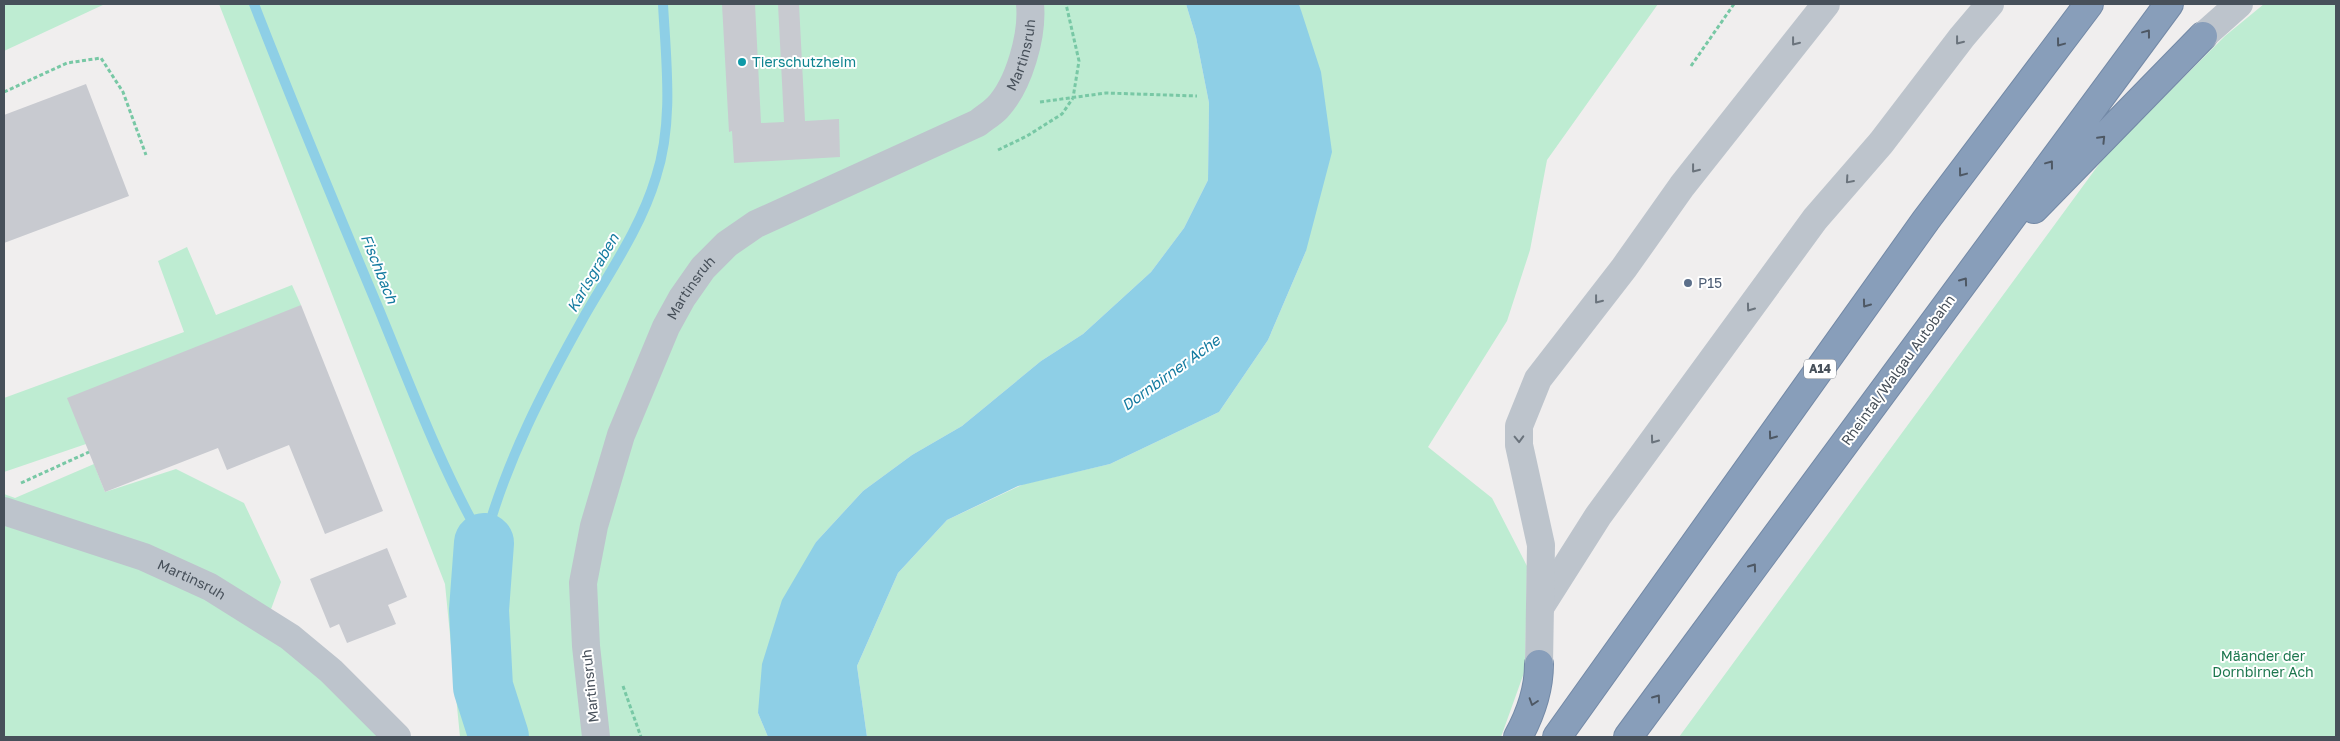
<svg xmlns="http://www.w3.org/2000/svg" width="2340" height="741" viewBox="0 0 2340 741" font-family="'Golos Text',sans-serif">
	<rect width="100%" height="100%" fill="#f0eeee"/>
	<path fill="#beecd2" d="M4,4H105L4,51Z
		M219,4H1186L1196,37L1209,103L1208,180L1184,228L1151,272L1083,334L1041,361L962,426L912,455L863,491L816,542L758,713L768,737H460L445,584Z
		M1299,4H1658L1547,160L1530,250L1507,321L1428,447L1492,498L1527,566L1525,670L1501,737H867L857,666L898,573L947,520L1024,484L1110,464L1219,412L1268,340L1306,251L1301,11Z
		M2264,4H2336V737H1679L2105,156L2225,36Z
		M187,247L216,315L292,285L301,305L86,444L4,472V398L184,332L158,261Z
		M94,464L105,492L176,469L244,503L281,582L270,612L337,664L412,737H4V494L15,498Z"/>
	<path fill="#8ecfe6" d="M1186,4H1299L1321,72L1332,152L1306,251L1268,340L1219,412L1110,464L1018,486L947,520L898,573L857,666L867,737H768L758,713L762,664L782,600L816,542L863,491L912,455L962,426L1041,361L1083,334L1151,272L1184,228L1208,180L1209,103L1196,37Z"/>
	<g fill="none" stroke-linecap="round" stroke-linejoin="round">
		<path stroke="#8ecfe6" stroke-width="10" d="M254,4C294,107 337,210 380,312C412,390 442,470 484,543
			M484,543C506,461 544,388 585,315C611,270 641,227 656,177C674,122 666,61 663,4"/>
		<path stroke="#8ecfe6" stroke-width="60" d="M484,543L479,610L483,687L499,737"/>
	</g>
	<path fill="#c8cad0" d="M722,4H755L761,123L784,122L778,4H799L805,121L839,119L840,157L734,163L732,131L729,132Z
		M86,84L129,196L4,243V115Z
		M301,305L383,511L325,534L289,445L227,470L218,448L105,492L67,398Z
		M387,548L407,597L388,605L396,624L347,643L339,624L330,628L310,579Z"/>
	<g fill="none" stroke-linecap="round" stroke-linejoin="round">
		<defs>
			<path id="highway" d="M2034,209L2203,36
				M1518,737C1530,715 1539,690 1539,664
				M1557,737L1926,220L2089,4
				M1628,737L2169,4"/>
		</defs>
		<use href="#highway" stroke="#7389a6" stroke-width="30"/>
		<path stroke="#78c8a5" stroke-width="3" stroke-dasharray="4 2.5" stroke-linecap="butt" d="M1691,66L1734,4
			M4,92L67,63L101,58L123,92L146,155
			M1040,102L1106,93L1197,96
			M998,150L1027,136L1062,114L1073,98L1079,61L1066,4
			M21,483L89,452
			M623,686L641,737"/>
		<g stroke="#bdc4cc" stroke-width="28">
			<path d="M2203,36L2239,4"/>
			<path id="s1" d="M4,511L144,557L210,587L290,637L331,671L397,737"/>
			<path d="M1541,606L1598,516L1815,219L1881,143L1962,37L1990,4"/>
			<path d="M1539,664L1541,545L1519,445V426L1538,379L1624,268L1682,186L1826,4"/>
			<path id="s2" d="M596,737L586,646L583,583L594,526L621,435L666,327L682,298L703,268L727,244L756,224L978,123C984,118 991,114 997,108C1019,85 1033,35 1030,4"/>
		</g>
		<use href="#highway" stroke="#889eba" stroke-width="28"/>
	</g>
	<defs><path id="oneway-chevron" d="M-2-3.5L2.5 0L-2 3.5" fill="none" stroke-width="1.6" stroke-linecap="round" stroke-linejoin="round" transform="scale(1.25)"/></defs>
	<g stroke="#4e5864">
		<use href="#oneway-chevron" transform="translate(2147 33) rotate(-53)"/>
		<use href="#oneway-chevron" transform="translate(2060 43) rotate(127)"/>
		<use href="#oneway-chevron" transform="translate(2102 139) rotate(-46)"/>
		<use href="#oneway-chevron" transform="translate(2050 164) rotate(-53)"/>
		<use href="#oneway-chevron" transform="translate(1962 173) rotate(127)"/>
		<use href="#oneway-chevron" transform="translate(1964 281) rotate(-54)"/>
		<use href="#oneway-chevron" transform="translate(1866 304) rotate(126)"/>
		<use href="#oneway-chevron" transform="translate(1772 436) rotate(126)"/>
		<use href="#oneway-chevron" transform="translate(1753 567) rotate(-54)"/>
		<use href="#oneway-chevron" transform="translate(1657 698) rotate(-54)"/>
		<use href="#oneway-chevron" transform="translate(1533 702) rotate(108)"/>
	</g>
	<g stroke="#6a737c">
		<use href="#oneway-chevron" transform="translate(1959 41) rotate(128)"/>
		<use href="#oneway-chevron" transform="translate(1795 42) rotate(128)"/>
		<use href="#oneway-chevron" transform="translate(1695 169) rotate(128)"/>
		<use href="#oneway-chevron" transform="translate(1849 180) rotate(131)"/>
		<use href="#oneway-chevron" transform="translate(1598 300) rotate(128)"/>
		<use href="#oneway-chevron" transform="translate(1750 308) rotate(126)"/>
		<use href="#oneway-chevron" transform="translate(1519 439) rotate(88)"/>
		<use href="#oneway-chevron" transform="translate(1654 440) rotate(126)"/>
	</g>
	<circle fill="#0f9aa8" stroke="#fff" stroke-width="2" cx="742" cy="62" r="5"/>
	<circle fill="#5c6f8a" stroke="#fff" stroke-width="2" cx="1688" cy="283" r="5"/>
	<g text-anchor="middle" stroke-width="4" stroke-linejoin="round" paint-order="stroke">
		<rect fill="#fff" stroke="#7e848c" stroke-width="1" x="1804" y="359.5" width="32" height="19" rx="4"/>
		<g font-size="12" font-weight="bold" fill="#47505a">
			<text x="1820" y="373">A14</text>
		</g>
		<g font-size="14" fill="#47505a" stroke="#fff">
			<text dy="5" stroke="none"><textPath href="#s2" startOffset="891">Martinsruh</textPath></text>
			<text dy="5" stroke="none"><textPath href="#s2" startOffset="471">Martinsruh</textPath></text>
			<text transform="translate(1898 370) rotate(-54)" y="5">Rheintal/Walgau Autobahn</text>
			<text dy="5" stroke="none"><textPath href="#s1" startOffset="200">Martinsruh</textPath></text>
			<text transform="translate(590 686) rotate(-96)" y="5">Martinsruh</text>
		</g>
		<g font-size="14" fill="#0d838f" stroke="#fff" text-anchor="start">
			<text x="752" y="67">Tierschutzheim</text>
		</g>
		<g font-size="14" fill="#4e5e75" stroke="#fff" text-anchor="start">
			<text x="1698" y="288">P15</text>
		</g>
		<g font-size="14" fill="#1c774e" stroke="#fff">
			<text x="2263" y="661">Mäander der<tspan x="2263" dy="16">Dornbirner Ach</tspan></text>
		</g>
		<g font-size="15" font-style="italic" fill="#147ba0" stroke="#fff">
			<text transform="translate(379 269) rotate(68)" y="5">Fischbach</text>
			<text transform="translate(593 273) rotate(-60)" y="5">Karlsgraben</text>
			<text transform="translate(1171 373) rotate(-36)" y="5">Dornbirner Ache</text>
		</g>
	</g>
	<rect width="2340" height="741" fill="none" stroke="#47505a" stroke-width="10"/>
</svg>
